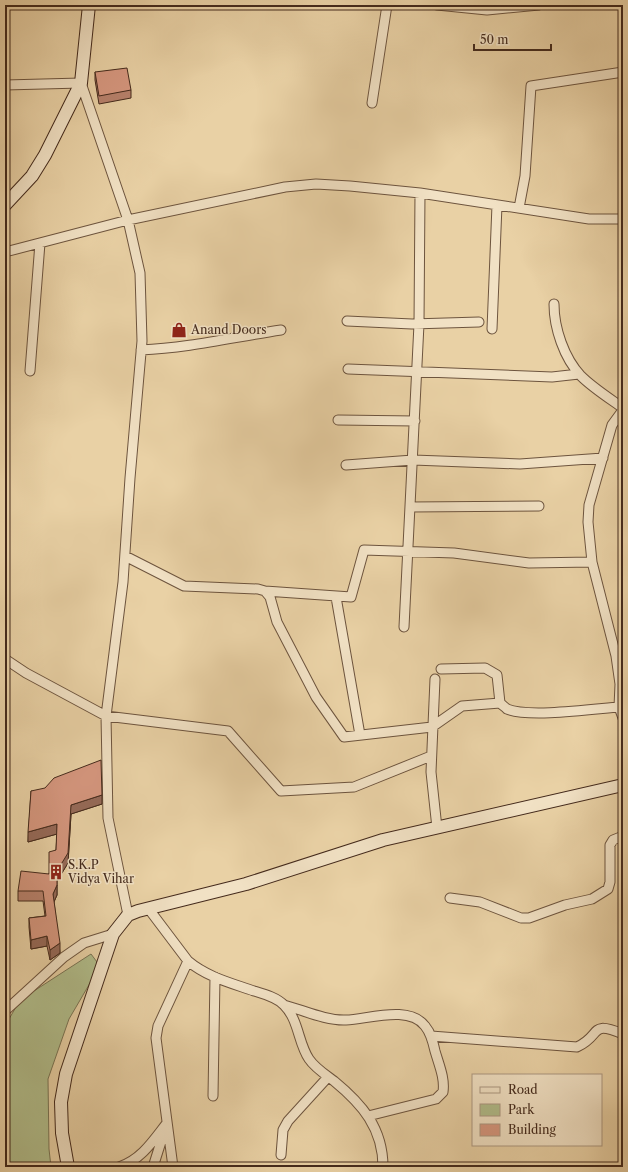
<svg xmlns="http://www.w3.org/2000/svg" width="628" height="1172" viewBox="0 0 628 1172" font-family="'Libre Caslon Text',serif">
	<rect width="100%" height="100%" fill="#e9d1a5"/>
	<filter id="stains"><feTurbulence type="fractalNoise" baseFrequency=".005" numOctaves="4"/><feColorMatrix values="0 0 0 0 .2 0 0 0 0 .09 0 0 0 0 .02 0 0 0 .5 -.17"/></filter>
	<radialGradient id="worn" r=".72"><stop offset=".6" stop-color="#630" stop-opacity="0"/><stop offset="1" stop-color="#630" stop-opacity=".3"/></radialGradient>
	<path fill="#b1bd8b" stroke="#7a7454" d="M91,954L100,966L69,1019L48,1079L49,1149L51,1167H5V1026L20,1000Z"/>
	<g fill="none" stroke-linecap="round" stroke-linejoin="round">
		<defs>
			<path id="street" d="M437,5L487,10L539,5
				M5,85L81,83L128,220L140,273L142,341L130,478L123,582L106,716L108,818L128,915
				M372,103L387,5
				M519,208L525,176L531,86L623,72
				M5,252L128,220L285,187L316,184L350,186L420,193L589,219H623
				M554,304C554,328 564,358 581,376C593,388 609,398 623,408
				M347,321L412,324L479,322
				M492,329L497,205
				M141,350C189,348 234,337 281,330
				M348,369L552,377L579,374
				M30,371L40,243
				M623,410L612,425L589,505L588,522L592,562L616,656L620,684L619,707L623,718
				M338,420L415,421
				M346,465L413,460L520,464L603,458
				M410,507L539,506
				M125,556L184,586L258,589L265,591L270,597L277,622L316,697L344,737L432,727L462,706L500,703
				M265,591L351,597L364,550L454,553L529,563L592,562
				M336,597L360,735
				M404,627L419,324L420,193
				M5,659L26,673L106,716L228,731L281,791L354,787L431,756
				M441,669L485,668L497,675L500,703C502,705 505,707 507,709C528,718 594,709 619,707
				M435,679L431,772L437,828
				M450,898L480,902L521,918H529L565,905L592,899L608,889L610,882V845L613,840L623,836
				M148,908L188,961C207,977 231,983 254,991C264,994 276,997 284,1005C299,1020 298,1043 309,1059C315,1068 326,1075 334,1081C362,1104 383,1128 383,1167
				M284,1005C303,1010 326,1021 346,1020C369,1019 409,1005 425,1026C431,1033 433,1042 435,1051C439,1065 445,1078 443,1092L436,1099L368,1116
				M5,1011L64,957L84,943L113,934
				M431,1036L577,1047C603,1035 588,1020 623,1034
				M213,1096L215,977
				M281,1155L283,1130L288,1121L328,1077
				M119,1167C141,1160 153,1141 167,1123L153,1167
				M173,1167L156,1038L158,1026L188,961"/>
			<path id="secondary" d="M5,205L32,176L45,155L81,83L89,5
				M68,1167L62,1133L61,1102L66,1074L113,934L128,915L138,911L246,884L383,840L623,785"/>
		</defs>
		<use href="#street" stroke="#6d543e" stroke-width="11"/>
		<use href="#secondary" stroke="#442a1c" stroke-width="14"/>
		<use href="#street" stroke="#f1e1c4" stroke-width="9"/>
		<use href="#secondary" stroke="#f1e1c4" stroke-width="12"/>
	</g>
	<path fill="#b8826d" stroke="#442a1c" d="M95,72L131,90V98L99,104L95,80Z
		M31,791L102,804L71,814L68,863L57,881V895L54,902L60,953L50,960L47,946L31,949L29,927V918L45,916L43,901H18V891L49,874L56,850L57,834L28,842Z"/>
	<path fill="#966a59" stroke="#442a1c" d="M102,795V804L71,814L68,863L57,881V871L71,805Z
		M57,824V834L28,842V832Z
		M57,885V895L53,904V894Z
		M47,936V946L31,949V940Z
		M60,943V953L50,960V950Z"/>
	<path fill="#d6977f" stroke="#442a1c" d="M127,68L131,90L99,96L95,72Z
		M101,760L102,795L71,805L68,853L57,871V885L53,894L60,943L50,950L47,936L31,940L29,918L46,916L43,891H18L21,871L49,874V852L56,850L57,824L28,832L31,791L45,788L54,778Z"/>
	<defs>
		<symbol id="shop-bare" viewBox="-9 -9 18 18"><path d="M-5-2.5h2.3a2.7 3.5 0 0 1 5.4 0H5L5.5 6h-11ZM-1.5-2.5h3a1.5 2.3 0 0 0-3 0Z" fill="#8f2418" stroke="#f1e1c4" stroke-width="2.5" paint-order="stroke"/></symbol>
		<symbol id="building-bare" viewBox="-9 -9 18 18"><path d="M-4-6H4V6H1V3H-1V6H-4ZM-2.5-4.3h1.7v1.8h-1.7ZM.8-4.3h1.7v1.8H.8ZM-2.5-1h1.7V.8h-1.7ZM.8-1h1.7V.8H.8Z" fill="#8f2418" stroke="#f1e1c4" stroke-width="2.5" paint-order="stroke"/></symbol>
	</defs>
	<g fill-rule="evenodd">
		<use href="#shop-bare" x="168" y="319" width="22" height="22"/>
		<use href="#building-bare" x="45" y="861" width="22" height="22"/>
	</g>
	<g text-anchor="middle" stroke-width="3" stroke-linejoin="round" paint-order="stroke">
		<g font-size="12" fill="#442a1c" stroke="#f1e1c4" text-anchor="start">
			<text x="191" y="334">Anand Doors</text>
			<text x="68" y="869">S.K.P<tspan x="68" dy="14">Vidya Vihar</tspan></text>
		</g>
	</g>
	<rect width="628" height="1172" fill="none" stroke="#e9d1a5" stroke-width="20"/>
	<rect x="6" y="6" width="616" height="1160" fill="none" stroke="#442a1c" stroke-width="2"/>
	<rect x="10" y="10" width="608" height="1152" fill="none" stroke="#442a1c"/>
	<rect x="472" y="1074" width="130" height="72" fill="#f1e1c4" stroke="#ac9881"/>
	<rect x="480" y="1087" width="20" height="6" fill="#f1e1c4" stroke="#ac9881"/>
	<text x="508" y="1094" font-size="12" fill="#442a1c">Road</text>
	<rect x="480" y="1104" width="20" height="12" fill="#b1bd8b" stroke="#ac9881"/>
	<text x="508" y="1114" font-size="12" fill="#442a1c">Park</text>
	<rect x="480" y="1124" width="20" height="12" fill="#d6977f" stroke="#ac9881"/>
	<text x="508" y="1134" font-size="12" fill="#442a1c">Building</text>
	<path d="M474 44v6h77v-6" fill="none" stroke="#442a1c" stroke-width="2"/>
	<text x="480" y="44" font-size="12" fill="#442a1c" stroke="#f1e1c4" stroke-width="3" paint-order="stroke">50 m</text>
	<rect width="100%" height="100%" filter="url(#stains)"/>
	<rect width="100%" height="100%" fill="url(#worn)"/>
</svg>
